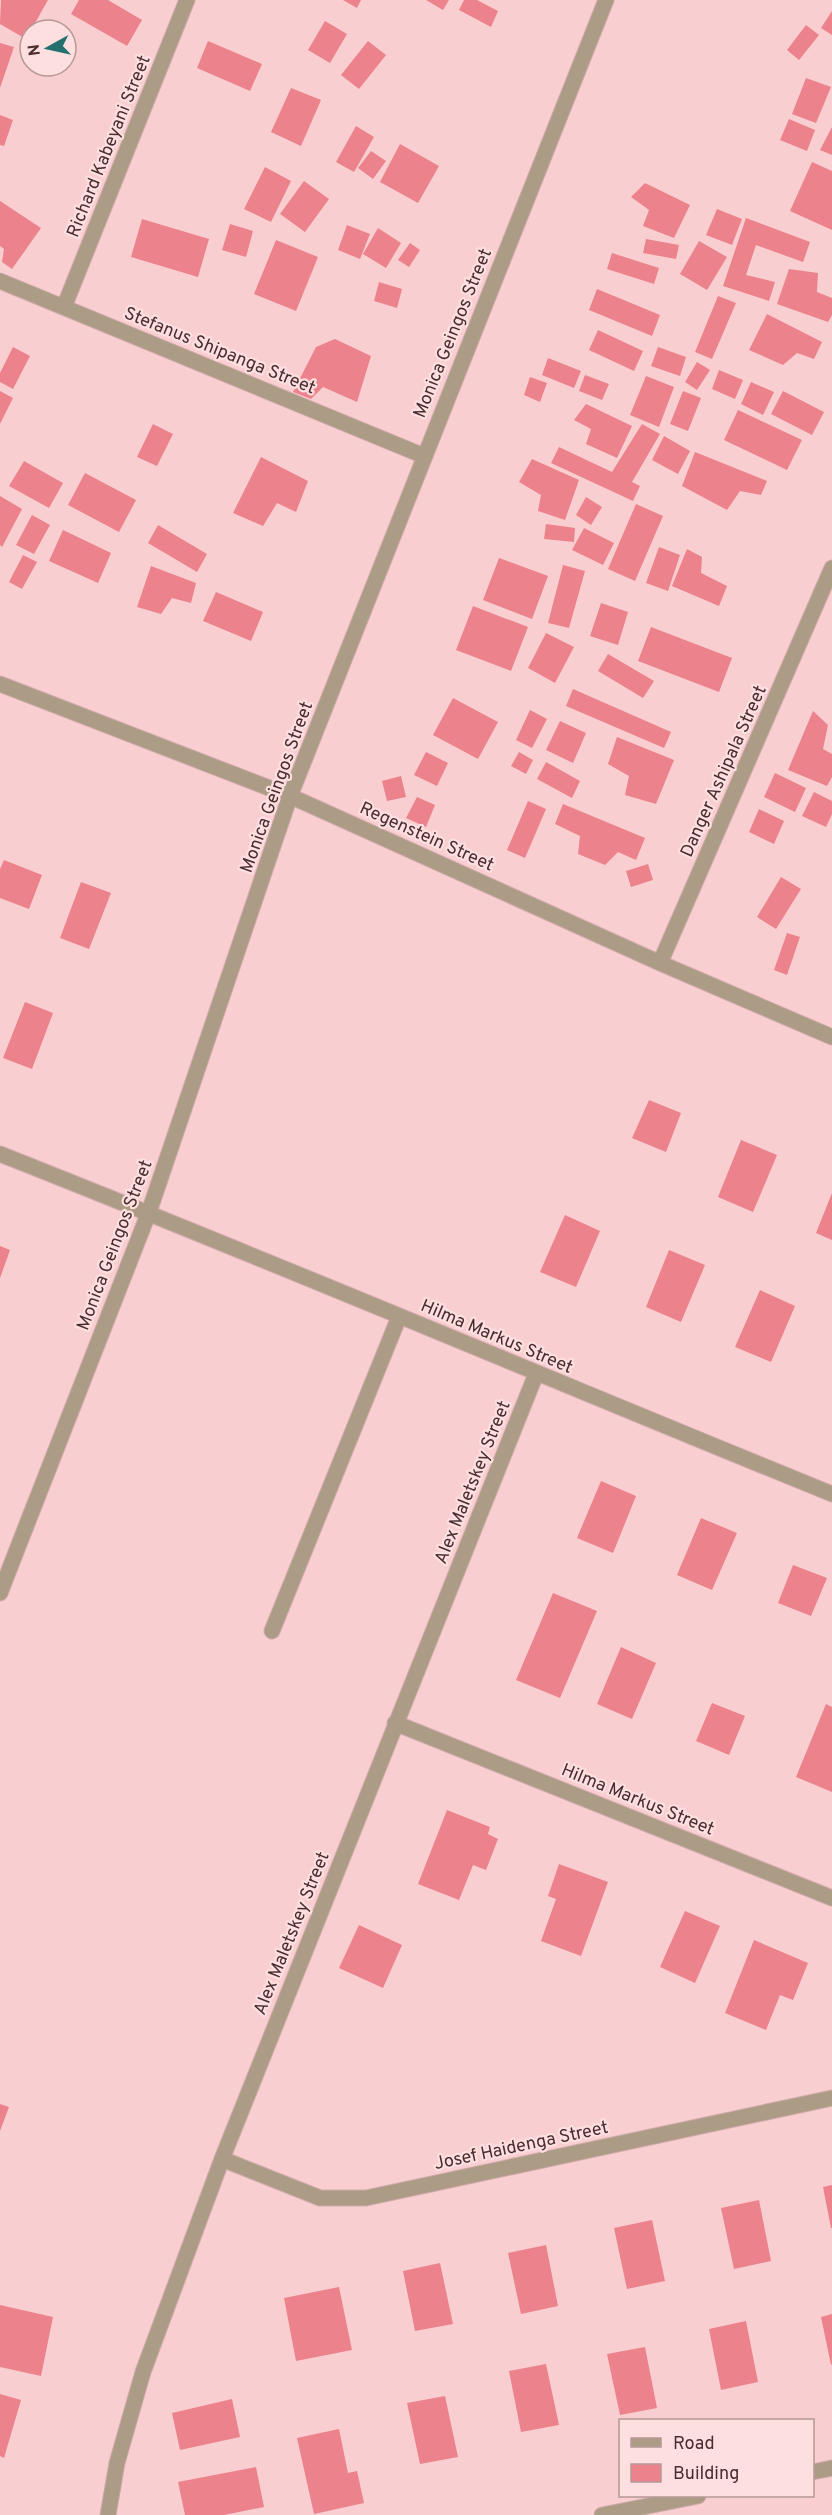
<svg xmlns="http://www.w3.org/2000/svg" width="832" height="2515" viewBox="0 0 832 2515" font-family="Overpass,sans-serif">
	<rect width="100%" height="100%" fill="#f9ced0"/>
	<path fill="#ec828b" d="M1,0H48L26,39L0,24Z
		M79,0H108L142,20L127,46L71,14Z
		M343,0H361L357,8Z
		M426,0H449L443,10Z
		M464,0H477L498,11L491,27L459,10Z
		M832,11V35L821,28Z
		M325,21L347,34L330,63L308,50Z
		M806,25L819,35L799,60L787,50Z
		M208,41L262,64L250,91L197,68Z
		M368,41L386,55L359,89L341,75Z
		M0,43L14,47L0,88Z
		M806,78L831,87L816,123L792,114Z
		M291,88L321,100L301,146L271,132Z
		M0,115L13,120L4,146L0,145Z
		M789,119L815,130L807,151L780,140Z
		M356,126L374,137L354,172L336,162Z
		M832,127V155L820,150Z
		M400,144L439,166L418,203L380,182Z
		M371,151L386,161L373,179L358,168Z
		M812,162L832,171V230L790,211Z
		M265,167L291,181L271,222L244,209Z
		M304,181L329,199L305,232L280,214Z
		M645,183L690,205L674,238L643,226L649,210L631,197Z
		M0,201L41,228L12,269L2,262L4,249L0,246Z
		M717,209L742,219L732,245L706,235Z
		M746,218L810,242L803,262L756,245L746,275L775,282L769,301L723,286Z
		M142,219L209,239L198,277L131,257Z
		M230,224L253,231L246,257L222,250Z
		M347,225L370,234L360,259L338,250Z
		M378,228L401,243L386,268L363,254Z
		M646,239L679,245L676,259L643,253Z
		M276,240L318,257L296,311L254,294Z
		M699,241L727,257L707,290L680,274Z
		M410,243L420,250L409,267L398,260Z
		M612,253L659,268L654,284L607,269Z
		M789,269L818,273L817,292L832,298V315L828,322L777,304Z
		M379,282L402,289L397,308L374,301Z
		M597,289L660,315L652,336L589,310Z
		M718,296L736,303L712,359L695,352Z
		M767,314L822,342L814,359L797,353L783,365L749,350Z
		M598,330L643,351L634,371L589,350Z
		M335,339L371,356L357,402L323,387L311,399L293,392L316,347Z
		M13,347L30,356L13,389L0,382V373Z
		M658,347L686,357L680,376L651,366Z
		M548,358L581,371L574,388L542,375Z
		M697,362L710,370L697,390L685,382Z
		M719,370L743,380L735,399L712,389Z
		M585,375L609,384L602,400L579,391Z
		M646,376L674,387L659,427L630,415Z
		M530,377L547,383L540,402L524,395Z
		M751,382L774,392L763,415L741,404Z
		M0,391L13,398L0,424Z
		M683,391L701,398L688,431L670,424Z
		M783,391L824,412L812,435L771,414Z
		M586,404L632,426L617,458L586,444L591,429L574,420Z
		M738,410L802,440L787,470L724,440Z
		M153,424L173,434L157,466L137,457Z
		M642,424L660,434L632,482L640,486L633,501L551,463L559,447L612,472Z
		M664,436L690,451L678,474L652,460Z
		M695,452L767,481L761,495L740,491L727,510L682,486Z
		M261,457L308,481L296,512L277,503L263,526L233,513Z
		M532,459L579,480L565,520L538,511L541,495L519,482Z
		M24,461L63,483L49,508L9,486Z
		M85,473L136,500L119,532L68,505Z
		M0,496L22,509L2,547L0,545Z
		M586,497L602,507L591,525L576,515Z
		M636,504L663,516L635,581L608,569Z
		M32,515L50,525L34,554L16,545Z
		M546,524L575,528L574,542L544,539Z
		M158,525L207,554L197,572L148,543Z
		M584,528L614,543L603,565L572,550Z
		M63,530L111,553L98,583L49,561Z
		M659,547L680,555L668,591L646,583Z
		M687,549L702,557L701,573L727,586L719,606L672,586Z
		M23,555L37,562L22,589L9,582Z
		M499,558L548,576L532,619L483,600Z
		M563,565L585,571L569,628L548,623Z
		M151,566L196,583L191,603L172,598L161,614L137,607Z
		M216,592L263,612L251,641L203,621Z
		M601,603L628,612L618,645L590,636Z
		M473,606L528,627L511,671L456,650Z
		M651,627L732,658L719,692L638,661Z
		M546,633L574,647L555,683L528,668Z
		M608,654L654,681L643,698L598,671Z
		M573,689L671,732L664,748L566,706Z
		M453,698L498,722L478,759L433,735Z
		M530,710L547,719L532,748L516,740Z
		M813,711L828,725L823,749L832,754V777L827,786L788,770Z
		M560,721L586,733L573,763L546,750Z
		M617,737L674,760L656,804L625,795L629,776L608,764Z
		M426,752L448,763L437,786L414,775Z
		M519,752L533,760L526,774L511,766Z
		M546,762L580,781L572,798L537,779Z
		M775,773L806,788L795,812L764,797Z
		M401,776L406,797L387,801L382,781Z
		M814,792L832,801V814L826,827L802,816Z
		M417,797L435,805L426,827L406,818Z
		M528,801L546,809L525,858L507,850Z
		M563,804L645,838L636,860L618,852L605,865L578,854L580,836L555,824Z
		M759,809L784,821L774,844L749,832Z
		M4,860L42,875L29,909L0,898V869Z
		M648,864L653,880L631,887L626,871Z
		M781,877L801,889L776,929L757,917Z
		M81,882L111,893L89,949L60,938Z
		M787,933L800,937L787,975L774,970Z
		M25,1002L53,1013L32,1069L3,1058Z
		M649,1100L681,1113L666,1152L632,1138Z
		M741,1140L777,1155L753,1212L718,1197Z
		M832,1193V1240L816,1233Z
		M565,1215L600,1231L576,1287L540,1272Z
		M0,1246L10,1250L0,1278Z
		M669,1250L705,1265L681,1322L646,1307Z
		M760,1290L795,1306L771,1362L735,1347Z
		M601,1481L636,1496L613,1553L577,1538Z
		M701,1518L737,1533L712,1590L677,1575Z
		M793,1565L827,1578L811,1616L778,1603Z
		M553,1593L597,1611L560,1698L516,1680Z
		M621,1647L656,1663L632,1719L597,1704Z
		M712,1703L745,1716L729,1755L696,1741Z
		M826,1704L832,1707V1792L796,1777Z
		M447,1810L490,1827L488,1834L498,1839L486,1870L473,1865L459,1900L418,1884Z
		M559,1864L608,1882L581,1956L541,1941L556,1899L548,1896Z
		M685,1911L720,1926L695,1983L660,1967Z
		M359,1925L402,1945L383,1988L339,1968Z
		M754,1940L808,1963L793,2000L780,1995L766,2030L725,2013Z
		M0,2104L9,2107L0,2131Z
		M832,2185V2228H831L823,2187Z
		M759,2200L771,2261L734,2269L721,2208Z
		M652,2220L665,2281L627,2289L614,2228Z
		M546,2245L558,2306L521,2314L508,2253Z
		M440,2263L453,2324L415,2331L403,2271Z
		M339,2287L352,2350L296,2361L284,2298Z
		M0,2305L53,2317L41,2376L0,2367Z
		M832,2314V2364L831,2365L821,2317Z
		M746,2321L758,2382L721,2390L709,2329Z
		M645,2347L657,2408L620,2415L607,2354Z
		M546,2364L559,2425L521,2432L509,2371Z
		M0,2394L21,2400L4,2458L0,2456Z
		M445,2396L458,2457L420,2464L407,2403Z
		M232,2399L240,2437L180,2450L172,2413Z
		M339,2429L348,2473L357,2471L364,2503L314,2514L297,2438Z
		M256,2467L264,2507L224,2515H185L178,2482Z"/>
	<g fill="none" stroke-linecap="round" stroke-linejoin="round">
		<defs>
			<path id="street" d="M0,281L424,456
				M64,307L187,0
				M0,684L290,796L660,963L832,1037
				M660,963L832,568
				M0,1154C279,1264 554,1381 832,1494
				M0,1593L149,1212L290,796L606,0
				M272,1631L399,1317
				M395,1723L832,1898
				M222,2159L320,2198H366L832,2098
				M812,2472L832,2468
				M108,2515L117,2463L143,2372L222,2159L536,1374
				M602,2515L698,2496"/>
		</defs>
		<use href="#street" stroke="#d2abad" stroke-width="17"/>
		<use href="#street" stroke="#ac9c86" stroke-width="15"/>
	</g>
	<g text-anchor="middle" stroke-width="4.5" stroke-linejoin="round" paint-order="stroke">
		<g font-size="18" fill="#482d2f" stroke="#fddfe0">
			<text transform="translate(108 146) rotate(-68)" y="6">Richard Kabeyani Street</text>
			<text transform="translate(452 333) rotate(-68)" y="6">Monica Geingos Street</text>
			<text transform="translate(220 350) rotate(22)" y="6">Stefanus Shipanga Street</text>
			<text transform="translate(723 771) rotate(-66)" y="6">Danger Ashipala Street</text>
			<text transform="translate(276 787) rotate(-70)" y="6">Monica Geingos Street</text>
			<text transform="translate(427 836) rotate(24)" y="6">Regenstein Street</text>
			<text transform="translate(114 1245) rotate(-69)" y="6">Monica Geingos Street</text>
			<text transform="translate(497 1336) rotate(23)" y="6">Hilma Markus Street</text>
			<text transform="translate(472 1482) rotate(-68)" y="6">Alex Maletskey Street</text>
			<text transform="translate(638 1799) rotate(22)" y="6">Hilma Markus Street</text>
			<text transform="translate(291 1933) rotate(-68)" y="6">Alex Maletskey Street</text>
			<text transform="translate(521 2145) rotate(-12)" y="6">Josef Haidenga Street</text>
		</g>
	</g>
	<rect x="619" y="2419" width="195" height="78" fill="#fddfe0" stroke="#b59899" stroke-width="1.5"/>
	<rect x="631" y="2438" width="30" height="9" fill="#ac9c86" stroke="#b59899" stroke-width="1.5"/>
	<text x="673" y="2449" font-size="18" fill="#482d2f">Road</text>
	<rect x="631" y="2464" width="30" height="18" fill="#ec828b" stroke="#b59899" stroke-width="1.5"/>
	<text x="673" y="2479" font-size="18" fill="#482d2f">Building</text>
	<g transform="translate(48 48) rotate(262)"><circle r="28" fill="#fddfe0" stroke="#b59899" stroke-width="1.5"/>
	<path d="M0-4.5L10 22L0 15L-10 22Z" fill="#246f70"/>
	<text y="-9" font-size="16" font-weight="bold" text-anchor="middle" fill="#482d2f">N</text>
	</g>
</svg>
